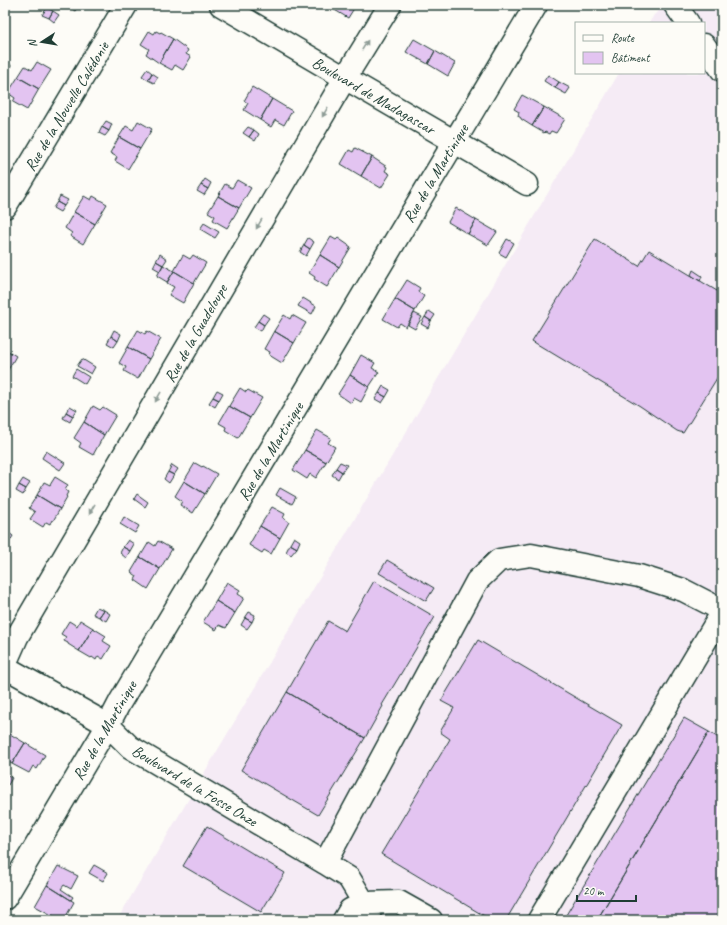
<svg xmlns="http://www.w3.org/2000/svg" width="727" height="925" viewBox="0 0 727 925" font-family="Caveat,sans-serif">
	<rect width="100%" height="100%" fill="#fdfcf7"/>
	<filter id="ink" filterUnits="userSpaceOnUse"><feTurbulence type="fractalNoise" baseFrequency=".025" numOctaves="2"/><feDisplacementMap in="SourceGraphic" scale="8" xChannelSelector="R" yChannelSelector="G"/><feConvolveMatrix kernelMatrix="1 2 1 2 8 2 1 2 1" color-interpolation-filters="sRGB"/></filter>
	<g filter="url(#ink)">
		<path fill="#f5ebf5" d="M665,5H722V920H117L619,73H704V23H649L654,15Z"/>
		<path fill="#e3c4f1" stroke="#1f3d34" d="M66,5H79L75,11Z
			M328,5H356L348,18L328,6Z
			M47,8L53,11L49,18L42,15Z
			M53,11L59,15L54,22L49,18Z
			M149,31L154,34L156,31L160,33L161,32L173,39L159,63L146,54L149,49L141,44Z
			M173,39L188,50L186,54L191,57L183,70L175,65L172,70L159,63Z
			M414,39L435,51L428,64L406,52Z
			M435,51L455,63L448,76L428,64Z
			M5,61L11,65L8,71L5,69Z
			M37,62L51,70L39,89L18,77L25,66L32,70Z
			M147,69L152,73L148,80L142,76Z
			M152,73L158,77L154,83L148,80Z
			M548,75L559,82L555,88L544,81Z
			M18,77L39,89L27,110L13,102L15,98L8,93Z
			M559,82L570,88L566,94L555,88Z
			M252,87L272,99L260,120L244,110L248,103L244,101Z
			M522,95L544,107L532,126L521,119V118L518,116L519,112L514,109Z
			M272,99L292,111L284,125L275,120L271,127L260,120Z
			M544,107L565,119L556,133L551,131L549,134L545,132L544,133L532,126Z
			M106,121L112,124L109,131L102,127Z
			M138,121L152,129L140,149L119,137L126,126L133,130Z
			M102,127L109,131L105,136L99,133Z
			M248,127L254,130L249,137L243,133Z
			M254,130L259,134L255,141L249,137Z
			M119,137L140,149L128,169L115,161L117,157L110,153Z
			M355,148L372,157L361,176L341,164L349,150L353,152Z
			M372,157L387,167L385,171L390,174L381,188L361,176Z
			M205,179L211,183L208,189L201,185Z
			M237,180L251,188L239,208L218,196L225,184L232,188Z
			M201,185L208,189L204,195L197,191Z
			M60,196L68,200L64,206L57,202Z
			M84,196L91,200L93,196L107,204L95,224L74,212Z
			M218,196L239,208L227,228L213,220L215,216L208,212Z
			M57,202L64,206L60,212L53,208Z
			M456,208L476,220L468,234L448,222Z
			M74,212L95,224L83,244L70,236L72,233L65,228Z
			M476,220L497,232L488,245L468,234Z
			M204,223L219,232L215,238L200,229Z
			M331,237L336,240L338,238L351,247L339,267L320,255Z
			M308,238L314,242L310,249L304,245Z
			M507,239L514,243L506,257L499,253Z
			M595,239L639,266L649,250L722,294V370L683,433L677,431L640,406L532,341Z
			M304,245L310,249L306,256L300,252Z
			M160,254L167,259L163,265L156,261Z
			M183,255L190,259L193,255L206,263L194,283L174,271Z
			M320,255L339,267L327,287L314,279L315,277L309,273Z
			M156,261L163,265L160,271L153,267Z
			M163,265L174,271L167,282L157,276Z
			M693,270L702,276L700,281L691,275Z
			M174,271L194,283L183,303L169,295L174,287L167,283Z
			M407,280L420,288L418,292L424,296L415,311L395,299Z
			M303,298L316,306L312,314L298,306Z
			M395,299L415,311L406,327L400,323L397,327L383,319Z
			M429,311L435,315L431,321L425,317Z
			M414,313L422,317L415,329L408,325Z
			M263,314L269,318L264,325L258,321Z
			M284,315L290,319L292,315L306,323L294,343L274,331Z
			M425,317L431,321L428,328L421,324Z
			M258,321L264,325L261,331L254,327Z
			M114,330L121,334L118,341L111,336Z
			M138,330L145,334L147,331L161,339L149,359L128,347Z
			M274,331L294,343L282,363L269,355L270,352L264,349Z
			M111,336L118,341L114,347L107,343Z
			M128,347L149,359L138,379L124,371L126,367L119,363Z
			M5,349L16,356L5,375Z
			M361,355L375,363L372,368L379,372L369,387L350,375Z
			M82,359L95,367L91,374L77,366Z
			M76,369L89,377L85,384L72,376Z
			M350,375L369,387L361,402L354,398L351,403L338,394Z
			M383,386L390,390L386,397L379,393Z
			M240,388L246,392L248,390L262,398L250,418L229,406Z
			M217,390L223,393L219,400L213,397Z
			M379,393L386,397L382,403L375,399Z
			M213,397L219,400L215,407L209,403Z
			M70,406L77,410L73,416L66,412Z
			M93,406L100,410L103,407L116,415L104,435L84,422Z
			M229,406L250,418L238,438L225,430L226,427L219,423Z
			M66,412L73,416L70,422L63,418Z
			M84,422L104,435L93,455L79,447L81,443L74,438Z
			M317,430L331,438L328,443L335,447L326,462L305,450Z
			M305,450L326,462L316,478L310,474L307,479L293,470Z
			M46,451L65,463L60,470L42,458Z
			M340,462L347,465L342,472L336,468Z
			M195,463L202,467L203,466L217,474L205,494L184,481Z
			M172,465L178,469L174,475L168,472Z
			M336,468L342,472L338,479L332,475Z
			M168,472L174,475L169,483L164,479Z
			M55,477L68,485L65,490L68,492L66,496L67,497L60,509L37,495L44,482L50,485Z
			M23,479L30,483L26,489L19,485Z
			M184,481L205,494L193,513L180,505L182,501L175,496Z
			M19,485L26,489L23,495L16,491Z
			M280,488L296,497L292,504L276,495Z
			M137,494L148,502L145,507L134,499Z
			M37,495L60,509L53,521L52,520L50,524L46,522L43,527L30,519L35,512L29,508Z
			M272,507L285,514L283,518L289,522L280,538L260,526Z
			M124,517L139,526L135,533L120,524Z
			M260,526L280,538L271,554L264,550L262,553L249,545Z
			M5,530L13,536L10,541H8L5,539Z
			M294,537L300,541L297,548L290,544Z
			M128,540L134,544L130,551L123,547Z
			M158,541L172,549L160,569L140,557L149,542L155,546Z
			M290,544L297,548L291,555L286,552Z
			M123,547L130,551L126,558L120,553Z
			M140,557L160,569L148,589L135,580L137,576L131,572Z
			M387,560L434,588L426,601L379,573Z
			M374,581L435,617L382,705L383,706L365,738L287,692L328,621L345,631Z
			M227,582L240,590L238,594L244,598L235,613L216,601Z
			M216,601L235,613L226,628L219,625L216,630L203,622Z
			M97,607L104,610L99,617L93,614Z
			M104,610L110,614L106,621L99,617Z
			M249,612L255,615L252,622L245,618Z
			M245,618L252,622L247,629L241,625Z
			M80,620L93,628L79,651L68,644V643L64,641L66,637L61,634L69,621L77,626Z
			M93,628L106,636L103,641L111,646L103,659L98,656L96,660L92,657L91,658L79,651Z
			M478,640L622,725L506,920H491L381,854L450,739L440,732L454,708L441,701Z
			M287,692L365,738L318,815L241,770Z
			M684,718L709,732L597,920H563Z
			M5,731L25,743L12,764L5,760Z
			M709,732L722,740V920H597Z
			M25,743L45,755L37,769L33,766L29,773L12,764Z
			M6,774L12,778L8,785L5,783V777Z
			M207,826L285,873L261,912L183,866Z
			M94,865L108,873L103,881L89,873Z
			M58,866L78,876L71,889L64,885L61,889L73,897L71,900L47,885Z
			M47,885L74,902L64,920H61L35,906Z
			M29,915L38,920H26Z"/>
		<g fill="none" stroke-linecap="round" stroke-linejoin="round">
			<defs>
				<path id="minor" d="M221,5L345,78L527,184
					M675,5L688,23
					M704,45L722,70
					M5,207L126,5
					M5,664L17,637L345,78L390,5
					M5,667L108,725L130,747L325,863
					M5,898L108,725L120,702L536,5
					M344,920L350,910L364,903L399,902L431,920
					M370,920L364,903L349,878L325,863L477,581L499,560L531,555L639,576L683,590L722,610
					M539,920L722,613"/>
			</defs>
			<use href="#minor" stroke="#1f3d34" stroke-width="25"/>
			<use href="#minor" stroke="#fdfcf7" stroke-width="22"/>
		</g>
		<defs><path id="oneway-solid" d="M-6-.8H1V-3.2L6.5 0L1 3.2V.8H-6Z"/></defs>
		<g fill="#8e9c96">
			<use href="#oneway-solid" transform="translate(365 45) rotate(-59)"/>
			<use href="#oneway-solid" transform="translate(325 112) rotate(120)"/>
			<use href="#oneway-solid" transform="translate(259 224) rotate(120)"/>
			<use href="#oneway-solid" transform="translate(158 397) rotate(120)"/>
			<use href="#oneway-solid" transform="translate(92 509) rotate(120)"/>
		</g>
	</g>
	<g text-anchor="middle" stroke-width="4" stroke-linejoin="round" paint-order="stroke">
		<g font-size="16" fill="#1f3d34" stroke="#fdfcf7">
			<text transform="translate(374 95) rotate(30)" y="6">Boulevard de Madagascar</text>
			<text transform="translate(66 106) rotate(-59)" y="6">Rue de la Nouvelle Calédonie</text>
			<text transform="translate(435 173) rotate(-59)" y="6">Rue de la Martinique</text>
			<text transform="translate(195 333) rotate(-60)" y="6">Rue de la Guadeloupe</text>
			<text transform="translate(270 451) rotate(-59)" y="6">Rue de la Martinique</text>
			<text transform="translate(104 730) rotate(-60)" y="6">Rue de la Martinique</text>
			<text transform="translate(195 785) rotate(31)" y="6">Boulevard de la Fosse Onze</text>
		</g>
	</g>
	<rect width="727" height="925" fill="none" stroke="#fdfcf7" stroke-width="20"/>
	<rect x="10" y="10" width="707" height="905" fill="none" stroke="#1f3d34" stroke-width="1.5" filter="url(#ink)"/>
	<rect x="575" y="22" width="130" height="52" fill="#fdfcf7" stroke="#a4b0a9"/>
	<rect x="583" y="35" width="20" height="6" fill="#fdfcf7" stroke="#a4b0a9"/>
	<text x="611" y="42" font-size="12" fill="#1f3d34">Route</text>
	<rect x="583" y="52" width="20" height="12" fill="#e3c4f1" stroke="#a4b0a9"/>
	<text x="611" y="62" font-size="12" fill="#1f3d34">Bâtiment</text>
	<g transform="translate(42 42) rotate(258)" stroke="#fdfcf7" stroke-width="3" paint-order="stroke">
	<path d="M0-3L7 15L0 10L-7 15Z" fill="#1f3d34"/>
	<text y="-6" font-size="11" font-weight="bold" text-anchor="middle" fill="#1f3d34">N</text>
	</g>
	<path d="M577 895v6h59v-6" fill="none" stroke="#1f3d34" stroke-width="2"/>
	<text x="583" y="895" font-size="12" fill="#1f3d34" stroke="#fdfcf7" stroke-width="3" paint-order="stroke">20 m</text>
</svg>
